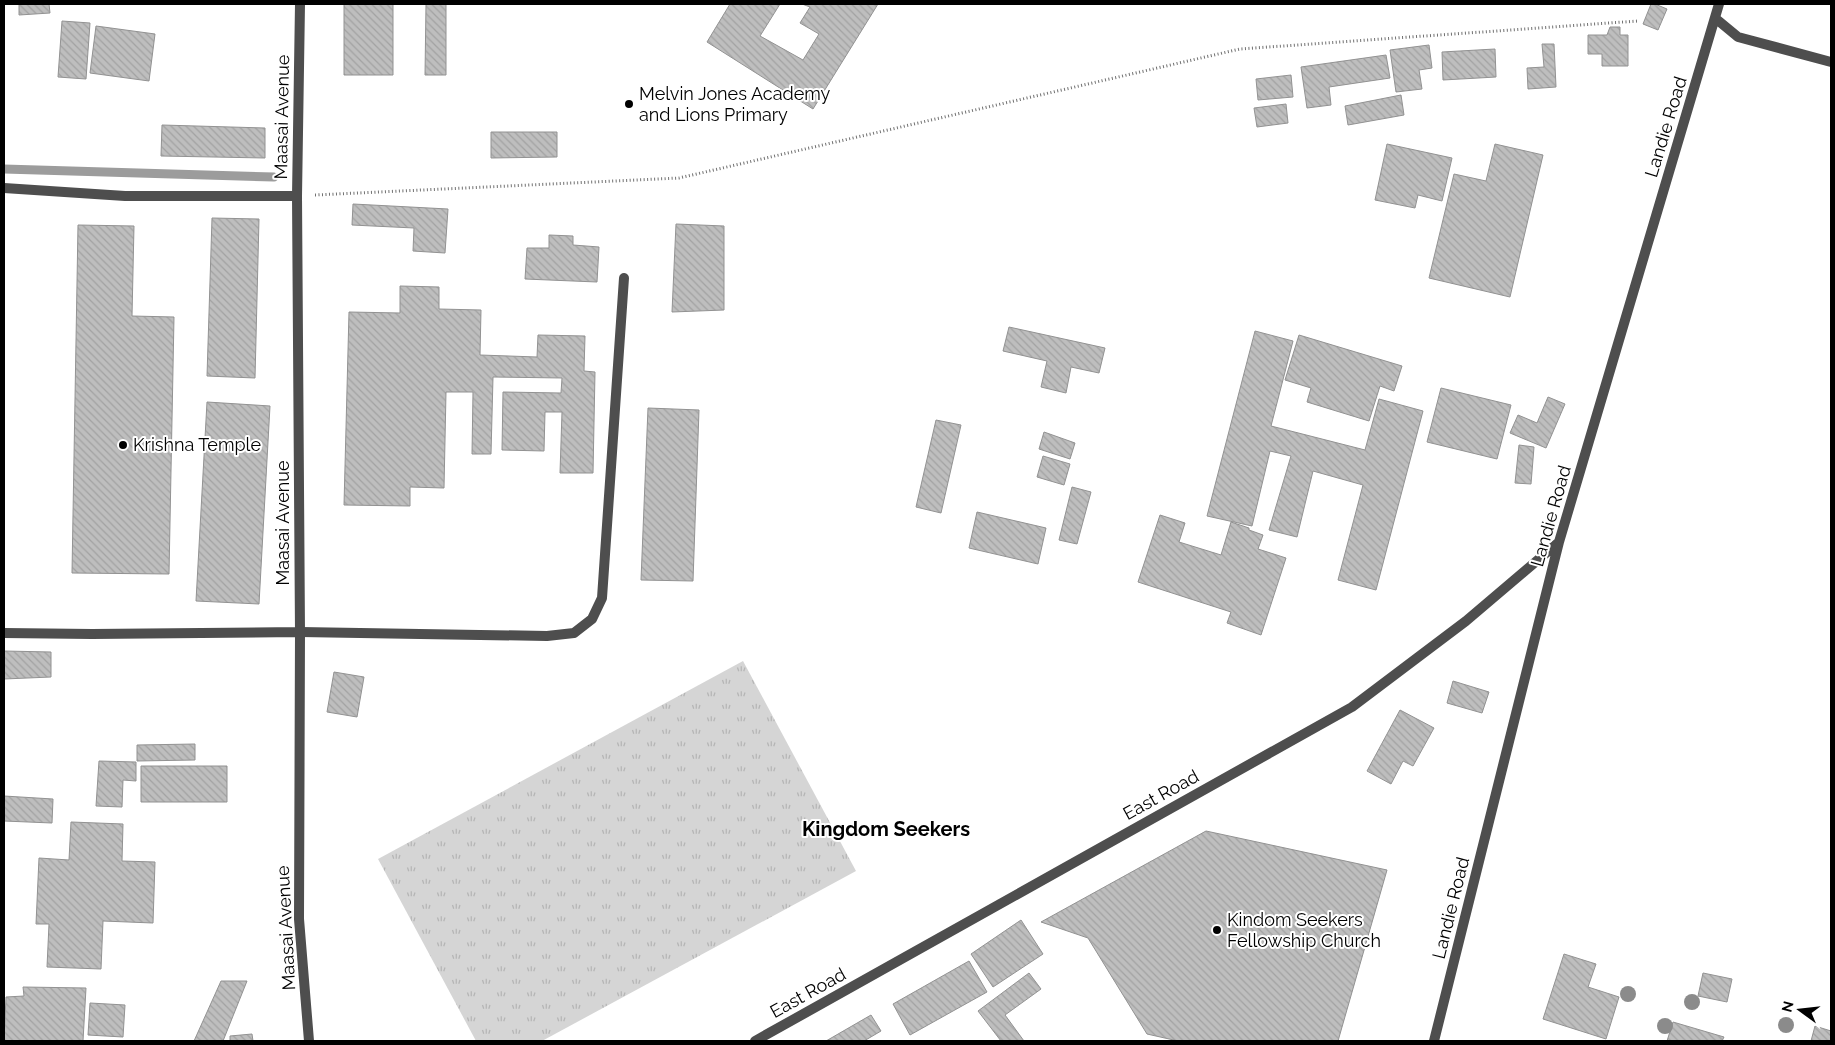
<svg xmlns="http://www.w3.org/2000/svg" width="1835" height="1045" viewBox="0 0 1835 1045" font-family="Raleway,sans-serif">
	<defs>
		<pattern id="park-tufts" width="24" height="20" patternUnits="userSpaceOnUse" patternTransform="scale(1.25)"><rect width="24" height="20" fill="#d5d5d5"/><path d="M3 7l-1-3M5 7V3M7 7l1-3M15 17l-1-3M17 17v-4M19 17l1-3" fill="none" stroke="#b5b5b5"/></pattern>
		<pattern id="building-back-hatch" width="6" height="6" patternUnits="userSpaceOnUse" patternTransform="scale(1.25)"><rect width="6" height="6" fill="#bebebe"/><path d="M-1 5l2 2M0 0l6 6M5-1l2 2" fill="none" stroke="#a2a2a2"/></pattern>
	</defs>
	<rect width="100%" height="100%" fill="#fff"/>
	<path fill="url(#park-tufts)" d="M743,661L856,871L542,1041H476L378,859Z"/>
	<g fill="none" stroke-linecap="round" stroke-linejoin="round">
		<path stroke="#9c9c9c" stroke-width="9" d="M4,169L274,177"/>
	</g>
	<path fill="url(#building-back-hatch)" stroke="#929292" d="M19,4H49L50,13L19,15Z
		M344,4H393V75H344Z
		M426,4H446V75H425Z
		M730,4H780L760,36L803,60L819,34L800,23L810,7L802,4H878L813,109L707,42Z
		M1651,4H1655L1667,9L1658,30L1643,24Z
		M62,21L90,23L86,79L58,77Z
		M96,26L155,34L149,81L90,73Z
		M1610,27H1620V35H1628V66H1602V54H1588V35H1607Z
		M1542,44H1554L1556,87L1528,89L1527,68L1544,67Z
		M1429,45L1432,68L1419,70L1422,89L1396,92L1390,50Z
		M1495,49L1496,77L1443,80L1442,52Z
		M1386,55L1390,78L1329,87L1331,105L1307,108L1301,67Z
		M1291,75L1293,97L1258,100L1256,79Z
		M1401,95L1404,115L1348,125L1345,106Z
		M1286,104L1288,123L1257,127L1254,108Z
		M162,125L265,128V158L161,156Z
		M491,132H557V157L491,158Z
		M1387,144L1452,158L1442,201L1418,195L1415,208L1375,200Z
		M1495,144L1543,155L1510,297L1429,278L1454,174L1486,181Z
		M353,204L448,209L445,253L413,251L414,228L352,225Z
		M212,218L259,219L255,378L207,376Z
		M676,224L724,226V310L672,312Z
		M78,225L134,226L132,316L174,317L169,574L72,573Z
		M549,235L573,236V245L599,247L597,282L525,279L527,248H549Z
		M400,286L439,287V309L481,310L480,355L537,357L538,335L585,336L584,371L595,372L593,473H560L562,412H545L544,451L502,450L503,392L561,393L562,378L493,377L491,454H472L473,392H446L444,488L410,487V506L344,505L349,312L400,313Z
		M1009,327L1105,348L1099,373L1071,367L1066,393L1041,387L1047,361L1003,351Z
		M1255,331L1293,341L1271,426L1365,450L1379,399L1423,411L1376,590L1338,580L1363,485L1313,471L1297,537L1269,530L1291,456L1270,451L1252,526L1207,516Z
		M1299,335L1402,366L1394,391L1380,386L1369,421L1307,402L1311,388L1285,380Z
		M1441,388L1511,405L1497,459L1427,442Z
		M1548,397L1565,404L1546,448L1510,433L1518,415L1537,423Z
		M207,402L270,406L259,604L196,601Z
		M648,408L699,410L693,581L641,580Z
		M936,420L961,425L941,513L916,507Z
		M1044,432L1075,443L1070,459L1039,449Z
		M1519,445L1534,447L1531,484L1515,483Z
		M1043,456L1070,464L1064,485L1037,477Z
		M1072,487L1091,492L1077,544L1059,540Z
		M977,512L1046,528L1038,564L969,548Z
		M1160,515L1185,523L1179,542L1221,555L1231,522L1249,528V530L1263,535L1258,549L1286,558L1261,635L1227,623L1231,612L1138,582Z
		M4,651L51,652V677L4,679Z
		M334,672L364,677L357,717L327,712Z
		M1453,681L1489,692L1482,713L1447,703Z
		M1400,710L1434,728L1413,766L1403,761L1391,784L1367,771Z
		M195,744V760L137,761V745Z
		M99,761L136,762V781L123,780L122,807L96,806Z
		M141,766H227V802H141Z
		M4,796L53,799L52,823L4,821Z
		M71,822L123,824L122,861L155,862L153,923L103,921L101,969L47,967L49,924H36L39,858L69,860Z
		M1206,831L1387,870L1338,1041H1178L1147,1034L1088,938L1041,922Z
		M1021,920L1043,954L993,987L971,954Z
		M1564,954L1596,964L1588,987L1619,997L1606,1039L1543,1019Z
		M969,961L987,992L910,1035L893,1004Z
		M1029,973L1041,989L1005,1015L1024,1041H1001L978,1011Z
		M1703,973L1732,979L1727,1002L1698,996Z
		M221,981H247L223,1041H194Z
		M23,987L86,988L83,1041H4L6,997L24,996Z
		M90,1003L125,1005L123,1037L88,1035Z
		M871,1015L881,1031L864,1041H826Z
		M1673,1022L1724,1037L1722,1041H1667Z
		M1815,1026L1831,1031V1041H1811Z
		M252,1034L253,1041H230V1036Z"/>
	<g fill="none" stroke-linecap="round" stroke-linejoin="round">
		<path stroke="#707070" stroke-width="3" stroke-dasharray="1 2.5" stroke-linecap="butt" d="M315,195L679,178L1240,49L1638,21"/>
		<path stroke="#4e4e4e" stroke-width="10" d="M300,632L547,636L574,633L592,619L602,598L624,278"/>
		<path stroke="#4e4e4e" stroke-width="10" d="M300,4L297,196L300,632L299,919L309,1041
			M1715,18L1738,37L1831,62
			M4,188L125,196H297
			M4,633L92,634L300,632
			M755,1041L1352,707L1466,621L1559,542
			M1434,1041L1559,542L1719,4"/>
	</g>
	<g fill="#8b8b8b">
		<circle cx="1628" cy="994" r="8"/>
		<circle cx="1692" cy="1002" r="8"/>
		<circle cx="1786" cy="1025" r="8"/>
		<circle cx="1665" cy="1026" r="8"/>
	</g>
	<g fill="#000" stroke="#fff" stroke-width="2">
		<circle cx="629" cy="104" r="5"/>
		<circle cx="123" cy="445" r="5"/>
		<circle cx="1217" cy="930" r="5"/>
	</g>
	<g text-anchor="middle" stroke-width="4" stroke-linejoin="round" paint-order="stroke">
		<g font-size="18" fill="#000" stroke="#fff" text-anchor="start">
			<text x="639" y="100">Melvin Jones Academy<tspan x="639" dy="21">and Lions Primary</tspan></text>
			<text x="133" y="451">Krishna Temple</text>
			<text x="1227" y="926">Kindom Seekers<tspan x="1227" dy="21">Fellowship Church</tspan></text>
		</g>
		<g font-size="18" fill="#000" stroke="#fff">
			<text transform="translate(282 117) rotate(-89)" y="6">Maasai Avenue</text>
			<text transform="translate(1666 127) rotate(-73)" y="6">Landie Road</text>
			<text transform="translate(1551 516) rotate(-74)" y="6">Landie Road</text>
			<text transform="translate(283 523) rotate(-90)" y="6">Maasai Avenue</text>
			<text transform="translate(1161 795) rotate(-29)" y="6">East Road</text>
			<text transform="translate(1451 908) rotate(-76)" y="6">Landie Road</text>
			<text transform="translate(286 928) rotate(-93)" y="6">Maasai Avenue</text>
			<text transform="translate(808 993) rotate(-29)" y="6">East Road</text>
		</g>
		<g font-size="20" font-weight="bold" fill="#000" stroke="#fff">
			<text x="886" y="836">Kingdom Seekers</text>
		</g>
	</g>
	<rect width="1835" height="1045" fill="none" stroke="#000000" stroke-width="10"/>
	<g transform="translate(1800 1010) rotate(285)" stroke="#ffffff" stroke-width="4" paint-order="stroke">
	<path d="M0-4L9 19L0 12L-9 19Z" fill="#000000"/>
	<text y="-8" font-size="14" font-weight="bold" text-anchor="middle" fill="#000000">N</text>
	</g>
</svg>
